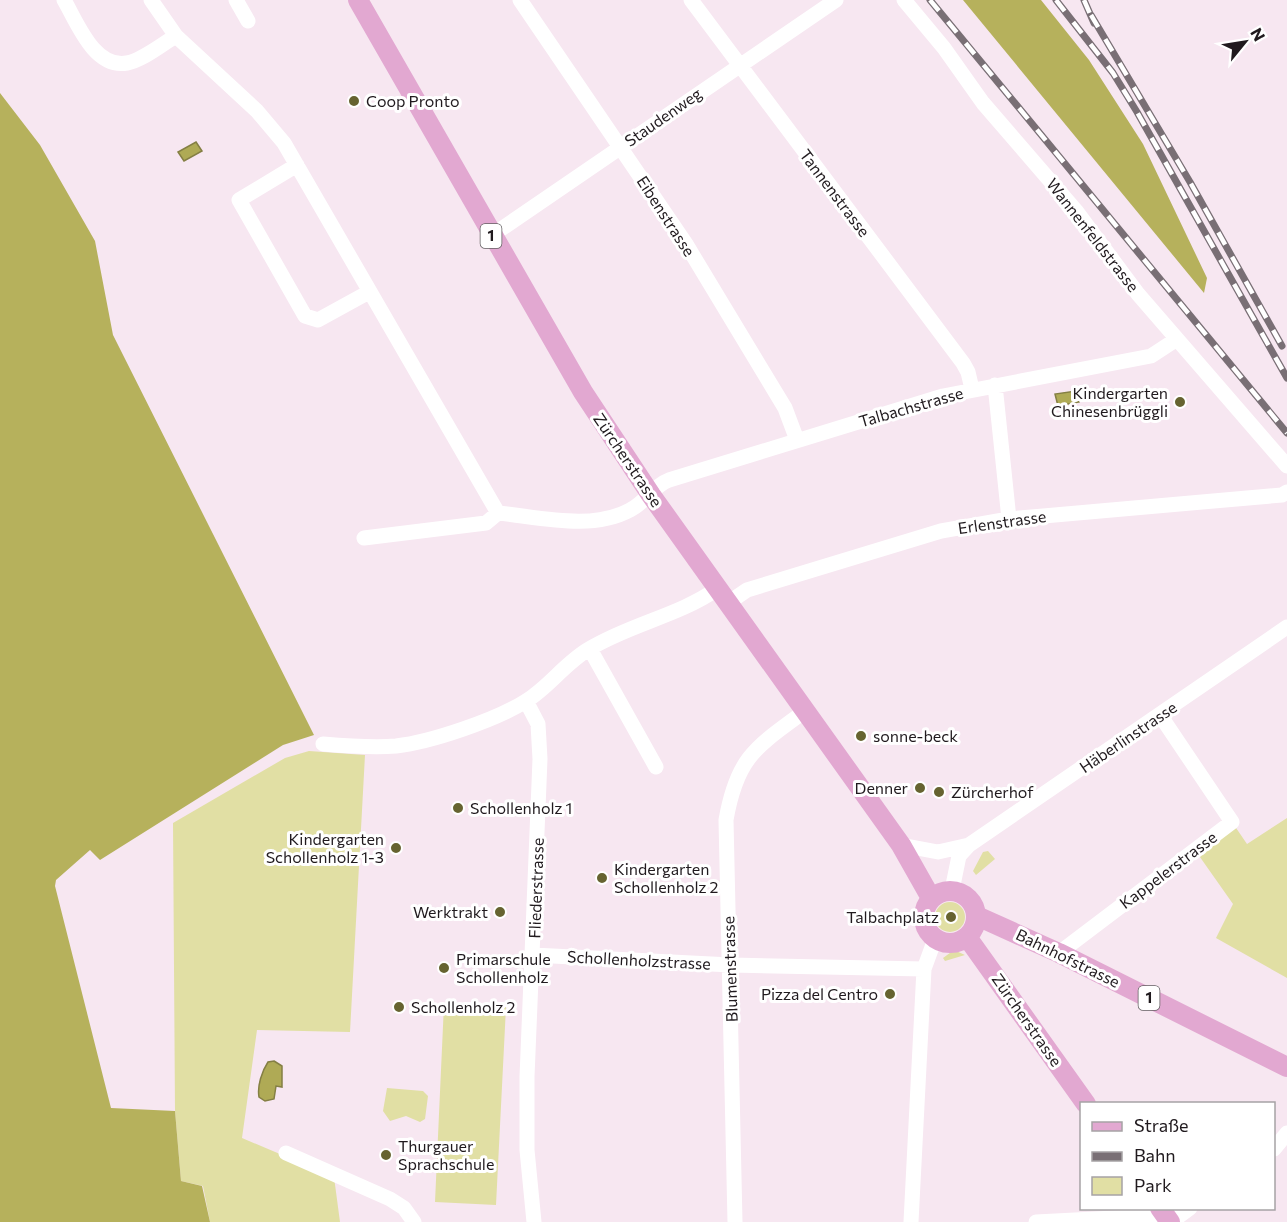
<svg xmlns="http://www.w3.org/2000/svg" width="1287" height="1222" viewBox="0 0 1287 1222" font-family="Commissioner,sans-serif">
	<rect width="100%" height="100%" fill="#f7e7f1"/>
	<path fill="#e1dfa4" d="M309,751L365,755L350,1032L257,1030L242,1138L334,1177L340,1222H210L203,1186L181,1181L175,1111L173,823L285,758Z
		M1287,818V978L1216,938L1233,904L1195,850L1232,822L1247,844Z
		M988,851L995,859L976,875L973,871L983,852Z
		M935 917a15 15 0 1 1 30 0a15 15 0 1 1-30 0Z
		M954,950L965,955L945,961L943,958Z
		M444,1004L506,1007L496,1205L435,1202Z
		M387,1088L423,1091L428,1096L425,1119L420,1122L406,1116L390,1121L383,1111Z"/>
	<path fill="#b6b15c" d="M963,0H1041L1089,60L1143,144L1207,278L1204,293Z
		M0,93L40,145L95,241L113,335L314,735L283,745L100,860L90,850L56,880L55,886L111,1108L175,1111L181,1181L202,1186L210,1222H0Z"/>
	<path fill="#afaa55" stroke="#847f44" stroke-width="1.5" d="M196,142L202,151L184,161L178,152Z
		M1076,391L1079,402L1058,406L1055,394Z
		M274,1061L282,1066V1087L276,1086L274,1099L265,1101L259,1097C257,1086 262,1071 268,1062Z"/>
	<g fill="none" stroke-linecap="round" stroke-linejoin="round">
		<path stroke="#fff" stroke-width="15" d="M64,0C77,22 94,69 127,63C143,60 162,44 176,36
			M151,0L176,36L257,111L284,143L498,513
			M236,0L248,21
			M520,0L686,244L785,408L797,440
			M691,0L963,363L968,372L972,389
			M904,0L944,48L983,103L1077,212L1138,294L1287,466
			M297,165L239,200L305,316L318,320L369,292
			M491,236L836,0
			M995,385L1009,519
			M498,513C539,517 592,531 630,510C646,502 653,486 669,480L943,396L1151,356L1177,339
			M364,538L486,523L498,513
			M728,603L747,590L941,531L1009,519L1282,495L1287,492
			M590,649L656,767
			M526,701L538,724L540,759L527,1077V1150L534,1222
			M323,744C347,746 371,748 396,746C431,742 496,720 526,701C549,687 565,663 589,649C630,624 678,616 717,589
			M901,845L938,852L969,845
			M952,890L959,856L969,845L1287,627
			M1059,953L1232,822L1160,715
			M533,955L731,965L924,969
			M1274,1149L1287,1133
			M286,1153L390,1199L404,1208L414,1222
			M735,1222L726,820C737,757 756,747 805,711
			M911,1222L924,969L935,939
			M1036,1222L1153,1216L1161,1210
			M1171,1222L1190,1208"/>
		<path stroke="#e2a8d1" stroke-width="20" d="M358,0L583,392L651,495L901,845L931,898
			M924 917a26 26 0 1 1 52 0a26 26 0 1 1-52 0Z
			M977,916L1059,953L1287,1067
			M967,937L1086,1104
			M1160,1208L1170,1222"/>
		<defs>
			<path id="rail" d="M930,0L1287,433
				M1056,0L1113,73L1137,112L1287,378
				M1084,0L1094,23
				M1091,15L1190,182L1282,346"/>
		</defs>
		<use href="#rail" stroke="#796f75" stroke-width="7"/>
		<use href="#rail" stroke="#fff" stroke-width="4.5" stroke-dasharray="14" stroke-linecap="butt"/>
	</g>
	<g fill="#666330" stroke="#fff" stroke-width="2">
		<circle cx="354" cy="101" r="6"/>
		<circle cx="1180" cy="402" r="6"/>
		<circle cx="861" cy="736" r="6"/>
		<circle cx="920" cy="788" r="6"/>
		<circle cx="939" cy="792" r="6"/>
		<circle cx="458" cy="808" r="6"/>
		<circle cx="396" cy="848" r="6"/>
		<circle cx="602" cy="878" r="6"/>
		<circle cx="500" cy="912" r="6"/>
		<circle cx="951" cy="917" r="6"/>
		<circle cx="444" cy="968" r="6"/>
		<circle cx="890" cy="994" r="6"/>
		<circle cx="399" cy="1007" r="6"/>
		<circle cx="386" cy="1155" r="6"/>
	</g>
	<g text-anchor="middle" stroke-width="6" stroke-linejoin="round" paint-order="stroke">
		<g fill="#fff" stroke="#635f62" stroke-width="1.5">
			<rect x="480.5" y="224" width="21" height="24" rx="4.5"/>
			<rect x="1138.5" y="986" width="21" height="24" rx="4.5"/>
		</g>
		<g font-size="15" font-weight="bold" fill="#201a1e">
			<text x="491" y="241">1</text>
			<text x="1149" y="1003">1</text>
		</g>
		<g font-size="16" fill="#201a1e" stroke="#fff" text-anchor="start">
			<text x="366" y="107">Coop Pronto</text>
			<text x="1168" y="399" text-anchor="end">Kindergarten<tspan x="1168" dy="18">Chinesenbrüggli</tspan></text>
			<text x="873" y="742">sonne-beck</text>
			<text x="908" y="794" text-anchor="end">Denner</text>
			<text x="951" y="798">Zürcherhof</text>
			<text x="470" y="814">Schollenholz 1</text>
			<text x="384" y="845" text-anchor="end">Kindergarten<tspan x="384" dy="18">Schollenholz 1-3</tspan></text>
			<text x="614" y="875">Kindergarten<tspan x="614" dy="18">Schollenholz 2</tspan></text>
			<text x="488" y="918" text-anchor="end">Werktrakt</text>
			<text x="939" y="923" text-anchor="end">Talbachplatz</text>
			<text x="456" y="965">Primarschule<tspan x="456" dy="18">Schollenholz</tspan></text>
			<text x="878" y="1000" text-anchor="end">Pizza del Centro</text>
			<text x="411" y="1013">Schollenholz 2</text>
			<text x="398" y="1152">Thurgauer<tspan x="398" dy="18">Sprachschule</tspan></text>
		</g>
		<g font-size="16" fill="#201a1e" stroke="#fff">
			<text transform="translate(663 117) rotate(-35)" y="6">Staudenweg</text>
			<text transform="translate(835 193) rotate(53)" y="6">Tannenstrasse</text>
			<text transform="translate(666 216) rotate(57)" y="6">Eibenstrasse</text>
			<text transform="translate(1093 235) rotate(52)" y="6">Wannenfeldstrasse</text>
			<text transform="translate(911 407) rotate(-16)" y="6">Talbachstrasse</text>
			<text transform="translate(628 460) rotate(56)" y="6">Zürcherstrasse</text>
			<text transform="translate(1002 522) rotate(-8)" y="6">Erlenstrasse</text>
			<text transform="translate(1128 737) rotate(-34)" y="6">Häberlinstrasse</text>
			<text transform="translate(1168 870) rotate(-37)" y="6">Kappelerstrasse</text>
			<text transform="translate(536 888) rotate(-88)" y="6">Fliederstrasse</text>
			<text transform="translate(1068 958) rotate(26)" y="6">Bahnhofstrasse</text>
			<text transform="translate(639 960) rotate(3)" y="6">Schollenholzstrasse</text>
			<text transform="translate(730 969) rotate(-92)" y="6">Blumenstrasse</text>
			<text transform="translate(1027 1020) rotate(55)" y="6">Zürcherstrasse</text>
		</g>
	</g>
	<rect x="1080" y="1102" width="195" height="108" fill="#ffffff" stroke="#a6a3a5" stroke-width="1.5"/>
	<rect x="1092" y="1122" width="30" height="9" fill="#e2a8d1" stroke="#a6a3a5" stroke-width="1.5"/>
	<text x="1134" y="1132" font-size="18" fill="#201a1e">Straße</text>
	<rect x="1092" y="1152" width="30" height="9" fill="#796f75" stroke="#a6a3a5" stroke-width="1.5"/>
	<text x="1134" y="1162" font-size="18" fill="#201a1e">Bahn</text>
	<rect x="1092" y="1177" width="30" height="18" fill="#e1dfa4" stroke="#a6a3a5" stroke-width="1.5"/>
	<text x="1134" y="1192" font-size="18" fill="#201a1e">Park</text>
	<g transform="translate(1245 42) rotate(60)" stroke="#ffffff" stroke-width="4.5" paint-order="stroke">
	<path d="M0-4.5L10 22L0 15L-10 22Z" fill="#201a1e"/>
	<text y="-9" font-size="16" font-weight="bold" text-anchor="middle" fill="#201a1e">N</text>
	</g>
</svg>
